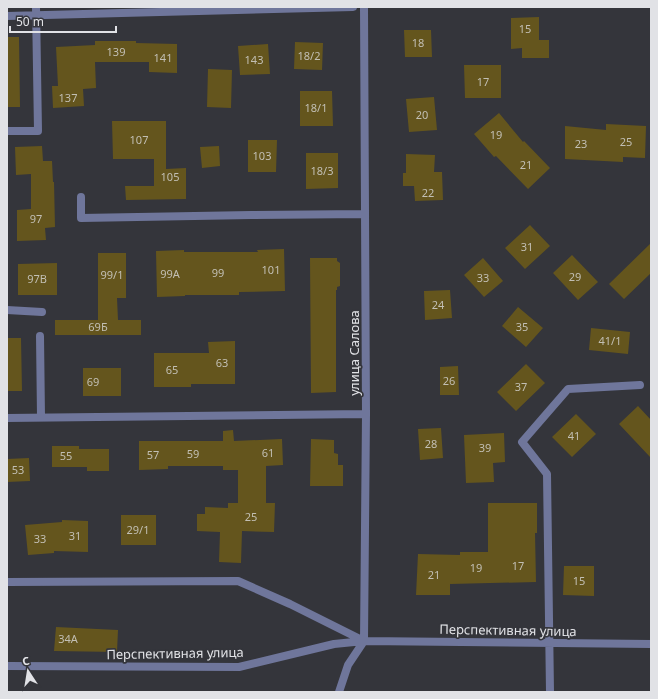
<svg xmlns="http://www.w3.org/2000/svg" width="658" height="699" viewBox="0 0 658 699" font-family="'Noto Sans',sans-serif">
	<rect width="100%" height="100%" fill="#34353b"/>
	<path fill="#64551d" d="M539,17V40H549V58H522V48L511,49V18Z
		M404,30H431L432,57H405Z
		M7,37H19L20,107H7Z
		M95,41H136V43L177,44V73L149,72V62H95L96,88L83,89L84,106L53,108L52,86H58L56,47L95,45Z
		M295,42L323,43L322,70L294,69Z
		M268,44L270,74L240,75L238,46Z
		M464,65H501V98H465Z
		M208,69L232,70L231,108L207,107Z
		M300,91H332L333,126H300Z
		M434,97L437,130L409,132L406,99Z
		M499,113L523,142L524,141L550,168L528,189L496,156L494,157L474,134Z
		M112,121H166V169L186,168V199L126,200L125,186H154V159H113Z
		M606,124L646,126L645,158L623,157V162L565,159V126L606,130Z
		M248,140H277L276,172H248Z
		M42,146L43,161H52L53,182H54L55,227L45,228L46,240L17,241V210L31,209V174L16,175L15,147Z
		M219,146L220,166L202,168L200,147Z
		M306,153H338V188L306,189Z
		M406,154L435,155L434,172H442L443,200L415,201L414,186H403V173H406Z
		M530,225L550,246L525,269L505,248Z
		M651,243V273L624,299L609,284Z
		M284,249L285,291L239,292V295H185V296L157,297L156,251L184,250V252H258L257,250Z
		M98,253H126V298H117L118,320H141V335H55V320H98Z
		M572,255L598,282L578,300L553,273Z
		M310,258H337V261L340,263V286L337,287V290H336V392L311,393Z
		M483,258L503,281L484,297L464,275Z
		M57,263V295H18V264Z
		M450,290L452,318L425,320L424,291Z
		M518,307L543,328L526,347L502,326Z
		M591,328L630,332L628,354L589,350Z
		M7,338H21L22,391H7Z
		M235,341V384H191V387H154V353H209L208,342Z
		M526,364L545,383L516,411L497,392Z
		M458,366L459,395H440V367Z
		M83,368H121V396H83Z
		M638,406L651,420V458L619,424Z
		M576,414L596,434L572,457L552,437Z
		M441,428L443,458L420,460L418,429Z
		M233,430L234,441L282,439L283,465L266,466V503H275L274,532L242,531L241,563L219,562L220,532L197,531V514H205V507L228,508V503H238V470H223V466H168V469L139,470V441H223V431Z
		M504,433L505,462L493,463L494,482L466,483L464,435Z
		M311,439L334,440V453L338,454V465H343V486H310Z
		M52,446H79V449H109V471H87V467H52Z
		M29,458L30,481L7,482V459Z
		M488,503H537V533H535L536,582L450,584V595H416L418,554L460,555V552H488Z
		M121,515H156V545H121Z
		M62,520L88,521V552L54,551V553L28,555L25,525L62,522Z
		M564,566H594V596L563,595Z
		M56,627L118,630L117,652L54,651Z"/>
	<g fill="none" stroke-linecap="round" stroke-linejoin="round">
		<path stroke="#6f769b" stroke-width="8" d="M7,16L353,7
			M7,131H38L36,7
			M81,197V218L251,215L365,214
			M7,310L42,312
			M40,336L41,417
			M7,418L366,414
			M7,582L238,581L290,604L364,641
			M7,666L239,667L334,644L364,641L651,644
			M339,692L348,665L364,641L366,414L364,7
			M550,692L547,474L522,442L568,389L640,385"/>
	</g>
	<g text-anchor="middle" stroke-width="3.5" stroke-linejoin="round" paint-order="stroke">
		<g font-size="11" fill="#c2bfb4">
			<text x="525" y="33">15</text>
			<text x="418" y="47">18</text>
			<text x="116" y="56">139</text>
			<text x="309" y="60">18/2</text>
			<text x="163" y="62">141</text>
			<text x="254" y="64">143</text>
			<text x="483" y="86">17</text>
			<text x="68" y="102">137</text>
			<text x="316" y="112">18/1</text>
			<text x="422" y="119">20</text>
			<text x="496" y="139">19</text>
			<text x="139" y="144">107</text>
			<text x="626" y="146">25</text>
			<text x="581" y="148">23</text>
			<text x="262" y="160">103</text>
			<text x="526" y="169">21</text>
			<text x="322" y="175">18/3</text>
			<text x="170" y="181">105</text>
			<text x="428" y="197">22</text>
			<text x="36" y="223">97</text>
			<text x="527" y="251">31</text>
			<text x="271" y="274">101</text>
			<text x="218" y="277">99</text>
			<text x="170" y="278">99А</text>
			<text x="112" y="279">99/1</text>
			<text x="575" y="281">29</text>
			<text x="483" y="282">33</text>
			<text x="37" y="283">97В</text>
			<text x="438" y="309">24</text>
			<text x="98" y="331">69Б</text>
			<text x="522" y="331">35</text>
			<text x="610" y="345">41/1</text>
			<text x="222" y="367">63</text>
			<text x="172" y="374">65</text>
			<text x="449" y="385">26</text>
			<text x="93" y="386">69</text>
			<text x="521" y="391">37</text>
			<text x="574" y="440">41</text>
			<text x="431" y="448">28</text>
			<text x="485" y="452">39</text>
			<text x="268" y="457">61</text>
			<text x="193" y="458">59</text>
			<text x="153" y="459">57</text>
			<text x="66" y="460">55</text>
			<text x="18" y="474">53</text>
			<text x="251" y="521">25</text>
			<text x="138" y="534">29/1</text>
			<text x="75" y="540">31</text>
			<text x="40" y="543">33</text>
			<text x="518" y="570">17</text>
			<text x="476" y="572">19</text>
			<text x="434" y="579">21</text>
			<text x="579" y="585">15</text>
			<text x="68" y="643">34А</text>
		</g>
		<g font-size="13" fill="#e1e2e6" stroke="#34353b">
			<text transform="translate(354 353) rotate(-90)" y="5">улица Салова</text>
			<text transform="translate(508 630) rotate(1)" y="5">Перспективная улица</text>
			<text transform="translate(175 653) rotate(-1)" y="5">Перспективная улица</text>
		</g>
	</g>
	<rect width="658" height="699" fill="none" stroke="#e1e2e6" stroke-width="16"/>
	<g transform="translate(28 671) rotate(348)" stroke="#34353b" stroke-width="3" paint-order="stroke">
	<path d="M0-3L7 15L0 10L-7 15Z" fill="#e1e2e6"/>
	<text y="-6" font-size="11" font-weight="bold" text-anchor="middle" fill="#e1e2e6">С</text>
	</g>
	<path d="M10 26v6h106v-6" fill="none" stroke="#e1e2e6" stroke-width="2"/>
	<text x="16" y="26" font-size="12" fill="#e1e2e6" stroke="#34353b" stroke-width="3" paint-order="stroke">50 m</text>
</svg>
